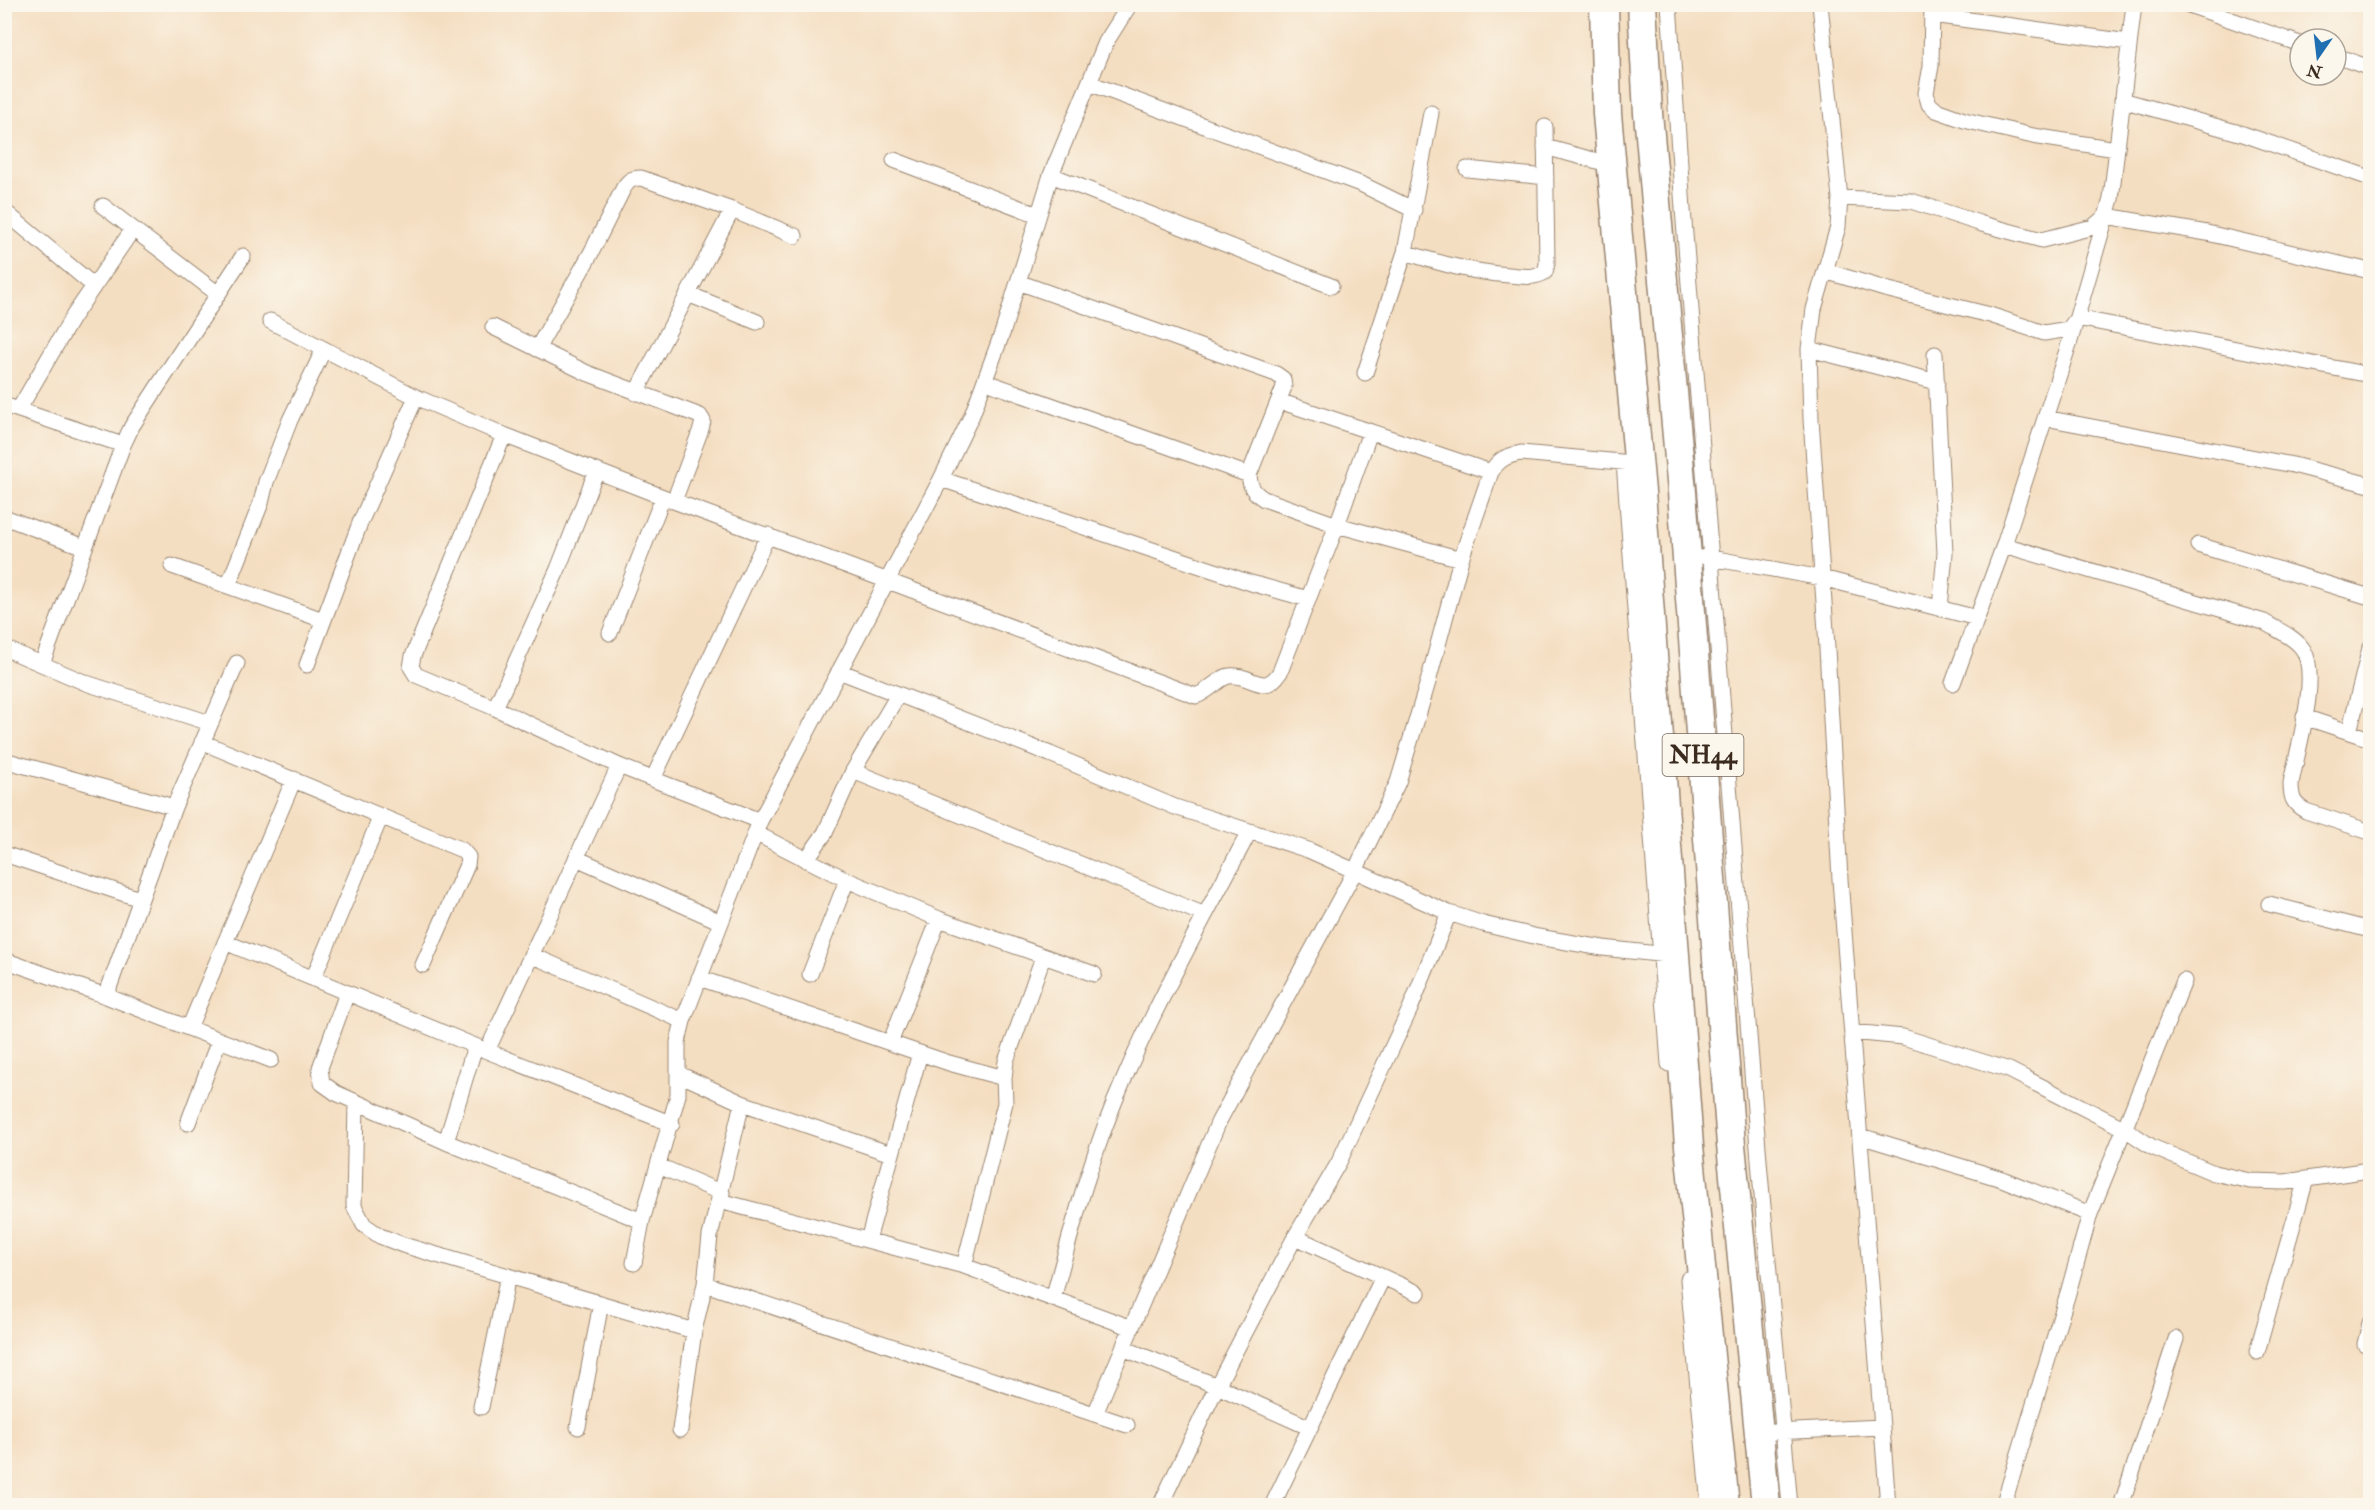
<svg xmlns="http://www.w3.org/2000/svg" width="2375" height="1510" viewBox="0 0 2375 1510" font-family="'IM FELL Double Pica',serif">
	<rect width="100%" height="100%" fill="#fbf7ec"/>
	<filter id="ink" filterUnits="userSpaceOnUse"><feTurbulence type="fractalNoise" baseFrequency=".0167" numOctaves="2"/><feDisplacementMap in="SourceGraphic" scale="12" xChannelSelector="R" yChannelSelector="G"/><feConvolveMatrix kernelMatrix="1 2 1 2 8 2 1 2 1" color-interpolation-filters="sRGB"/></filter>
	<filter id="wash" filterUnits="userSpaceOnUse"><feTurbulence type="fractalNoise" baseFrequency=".008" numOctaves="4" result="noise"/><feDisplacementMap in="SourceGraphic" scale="24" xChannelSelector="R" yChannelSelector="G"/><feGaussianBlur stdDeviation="1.35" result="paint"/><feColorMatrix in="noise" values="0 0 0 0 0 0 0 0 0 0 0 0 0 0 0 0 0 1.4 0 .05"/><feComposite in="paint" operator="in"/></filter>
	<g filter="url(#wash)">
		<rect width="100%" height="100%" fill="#f4dec1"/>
	</g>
	<g filter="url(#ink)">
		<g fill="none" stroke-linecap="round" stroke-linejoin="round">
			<defs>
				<path id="street" d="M1669,4L1683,209L1760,1173L1790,1506
					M1820,4L1840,198L1838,227L1814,309L1809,349L1811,419L1826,631L1840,879L1888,1506
					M1932,4L1931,66L1926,93L1929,104L1936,110L1964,120L2033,136L2116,149
					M2186,4L2300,44
					M1932,15L2129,42
					M2336,56L2370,68
					M1089,83L1363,185L1414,210
					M2122,100L2243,134L2370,178
					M1545,147L1612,165
					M894,160L1038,215
					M1467,169L1546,177
					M1051,175L1331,286
					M1840,198L1911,201L1982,224L2042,240L2093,227L2106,216L2207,233L2370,271
					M103,206L218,294
					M4,211L94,286
					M1405,252C1441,264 1471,272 1509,275C1522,276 1533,279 1545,272L1547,264L1545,127
					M1825,271L1885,289L1990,315L2044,333L2069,329L2077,318L2370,375
					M1018,282L1276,374L1283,379L1284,387L1249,475C1250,487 1253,492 1264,499L1337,525L1461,559
					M688,294L757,322
					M270,321L416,397L504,435L663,497L1196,696C1208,692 1220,677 1229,676C1251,673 1264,698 1280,672L1337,525L1370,432
					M493,327L587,373L700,416L703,421L701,429L674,501
					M537,349L591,253L623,189C628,181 631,178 641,178L732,210L795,236
					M1809,349L1937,382
					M1935,354L1945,553L1940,608
					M1365,373L1405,252L1431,113
					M986,382L1249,475
					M636,393L732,210
					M1279,401L1491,472
					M4,405L123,445
					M19,409L72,318L133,229
					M2045,418L2293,465L2370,485
					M504,435L413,656L411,667L416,675L495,708L619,766L760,821
					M1624,462L1669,1064
					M941,479L1251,583L1308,599
					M4,517L84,547
					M2004,545L2264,622C2277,630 2293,636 2302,648C2321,673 2297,752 2291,783C2291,798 2293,804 2306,811L2370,832
					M2198,545L2370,597
					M1705,557L1822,578L1977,618
					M172,566L323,620
					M228,586L261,503L266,482L290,420L324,349
					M610,633L663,497
					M4,648L86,683L210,723
					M42,664L123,445L132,426L243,256
					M307,665L360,523L416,397
					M839,671L1050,754L1175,807L1308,850L1449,913L1483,924L1538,937L1603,948L1667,955
					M1953,683L2004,545L2070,341L2111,199L2134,4
					M495,708L558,569L596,472
					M2304,717L2370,739
					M2349,732L2370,648
					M202,742L462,850L468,857L467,865L423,965
					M4,760L174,807
					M853,771L1205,915
					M653,779L768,535
					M755,833L847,880L939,919L1094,974
					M4,854L140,899
					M576,858L721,922
					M806,860L825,833L853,771L898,695
					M2269,904L2370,930
					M225,942L487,1051L672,1124
					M531,955L683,1021
					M4,960L106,996L271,1060
					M810,974L847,880
					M699,978L949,1063L1004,1078
					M313,979L381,816
					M347,993L320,1068L322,1083L336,1093L446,1142L642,1221
					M106,996L174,807L237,663
					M189,1028L294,779
					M1852,1032L1903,1037L2009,1070L2125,1129L2152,1147L2214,1173L2250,1181L2285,1182L2370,1170
					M890,1043L939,919
					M487,1051L619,766
					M679,1074L742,1103L891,1154
					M356,1102L354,1206L364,1225L380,1236L403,1245L694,1331
					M188,1123L219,1040
					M1860,1136L2002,1179L2090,1214
					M446,1142L475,1046
					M659,1166L722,1193
					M720,1201L964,1266L1132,1328
					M1295,1237L1418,1293
					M868,1240L920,1053
					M634,1263L642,1221L678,1095V1042L683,1021L760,821L941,479L972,415L1003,331L1051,175L1106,42L1130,4
					M964,1266L1005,1103L1004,1078L1006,1061L1043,957
					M1688,1279L1709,1506
					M705,1284L1127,1425
					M1053,1299C1073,1224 1093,1149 1125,1077C1161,993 1207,913 1249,832
					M2365,1344L2370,1323
					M1123,1348L1217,1386L1308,1427
					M2257,1352L2306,1179
					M481,1407L508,1276
					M1095,1414L1219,1121L1355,871L1398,782L1428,682L1461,559L1491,472C1499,459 1506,456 1521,453L1632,463
					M578,1427L601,1303
					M680,1430L694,1331L705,1284L710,1236L742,1103
					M1774,1432L1882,1427
					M1160,1506L1217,1386L1295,1237L1339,1162L1410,1009L1449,913
					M1272,1506L1383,1277
					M2003,1506L2068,1293L2090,1214L2184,981
					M2121,1506L2176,1339"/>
				<path id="highway" d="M1604,4L1607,114L1641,492L1689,1146L1725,1506
					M1642,4L1648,113L1682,492L1731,1145L1766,1506"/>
			</defs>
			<use href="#street" stroke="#988470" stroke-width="17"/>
			<use href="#highway" stroke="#988470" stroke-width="31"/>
			<use href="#street" stroke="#fff" stroke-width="15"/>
			<use href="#highway" stroke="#fff" stroke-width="28"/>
		</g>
	</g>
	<g text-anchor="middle" stroke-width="4.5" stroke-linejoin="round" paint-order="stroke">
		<rect fill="#fbf7ec" stroke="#75685c" stroke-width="1.5" x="1662.5" y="734" width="81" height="42" rx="4.5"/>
		<g font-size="24" font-weight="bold" fill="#3b2a1e">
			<text x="1703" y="763">NH44</text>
		</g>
	</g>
	<rect width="2375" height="1510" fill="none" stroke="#fbf7ec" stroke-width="24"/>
	<g transform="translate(2318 57) rotate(194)"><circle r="28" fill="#fbf7ec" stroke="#aea59a" stroke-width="1.5"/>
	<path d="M0-4.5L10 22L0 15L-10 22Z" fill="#1f6fb2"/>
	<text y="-9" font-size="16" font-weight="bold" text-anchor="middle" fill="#3b2a1e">N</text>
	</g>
</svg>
